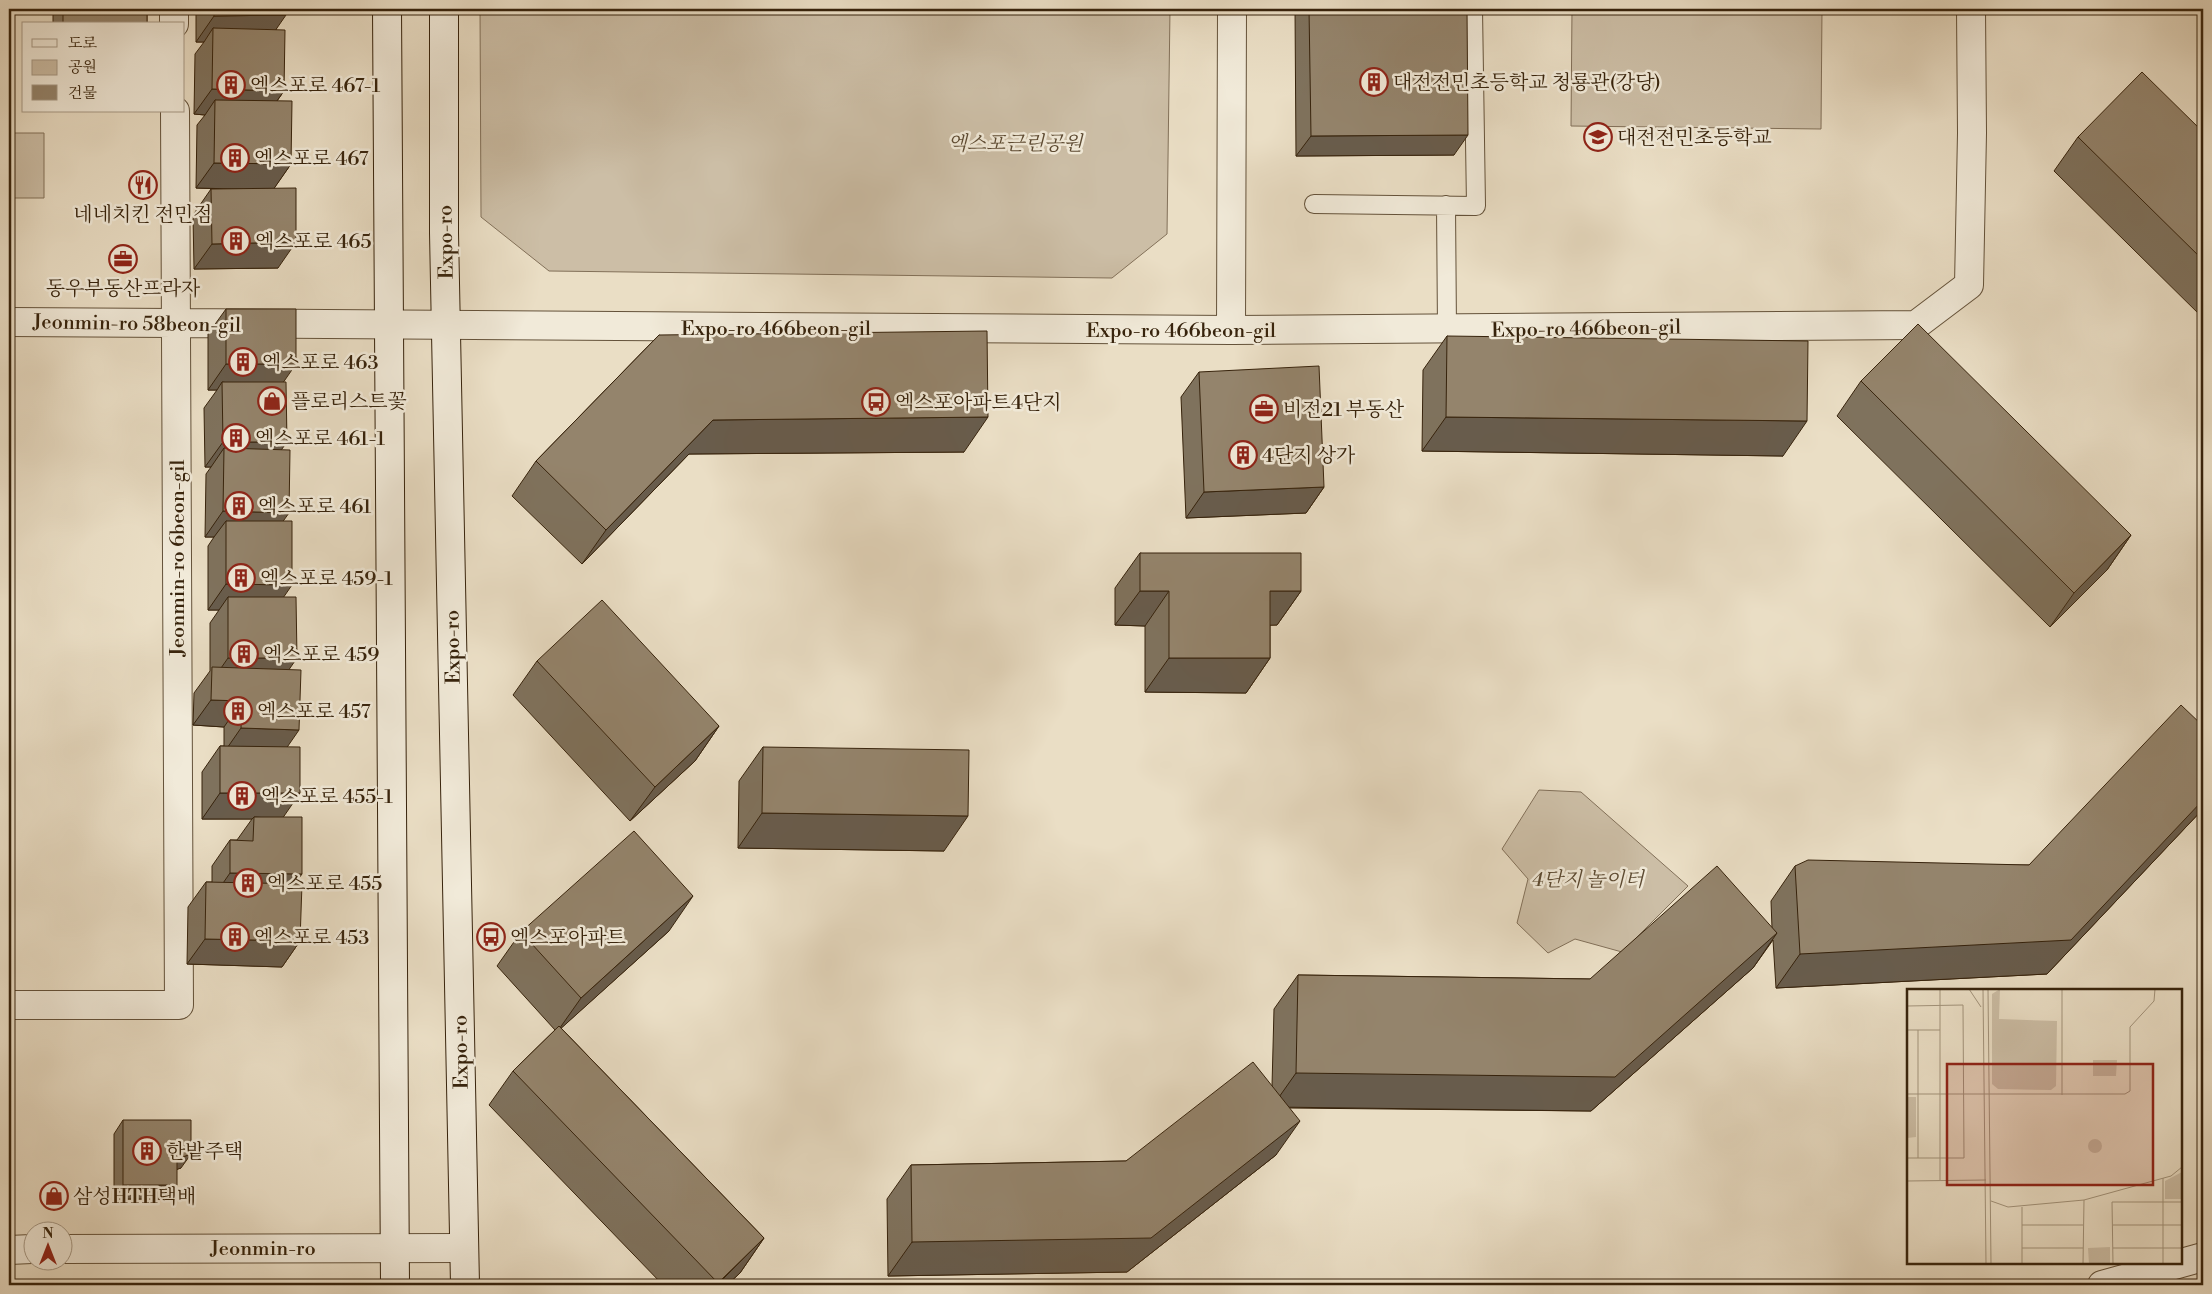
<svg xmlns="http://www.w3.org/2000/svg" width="2212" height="1294" viewBox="0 0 2212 1294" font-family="'Libre Bodoni','Noto Serif KR',serif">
	<rect width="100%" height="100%" fill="#eadec5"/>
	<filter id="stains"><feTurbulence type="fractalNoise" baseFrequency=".004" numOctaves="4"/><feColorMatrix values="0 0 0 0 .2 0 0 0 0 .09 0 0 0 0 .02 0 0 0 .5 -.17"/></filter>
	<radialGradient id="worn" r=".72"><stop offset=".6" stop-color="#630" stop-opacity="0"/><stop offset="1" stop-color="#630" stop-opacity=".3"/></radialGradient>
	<path fill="#ccbea6" stroke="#827059" d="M480,9H1170L1167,234L1112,278L549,271L481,217Z
		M1572,9H1822L1821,129L1571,126Z
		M9,133H44V198H9Z
		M1539,790L1581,792L1688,886L1622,952L1575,939L1548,953L1517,923L1528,879L1502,849Z"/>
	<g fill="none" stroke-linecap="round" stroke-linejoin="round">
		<defs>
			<path id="lane" d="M1314,204L1476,206L1473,9
				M1446,205L1447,330"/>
			<path id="street" d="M174,9V24
				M9,322L1231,330L1916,325L1969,285L1972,133L1971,9
				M1231,330L1232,9
				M9,1005H179L175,111
				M62,1249L464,1248
				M9,1250L32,1249
				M2102,1285L2203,1257"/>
			<path id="secondary" d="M387,9L395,1285
				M444,9V233L465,1285"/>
		</defs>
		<use href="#lane" stroke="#64523a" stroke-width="20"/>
		<use href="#street" stroke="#64523a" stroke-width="30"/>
		<use href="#secondary" stroke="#37230c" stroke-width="30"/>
		<use href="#lane" stroke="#f1ead9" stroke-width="18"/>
		<use href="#street" stroke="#f1ead9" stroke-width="28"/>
		<use href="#secondary" stroke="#f1ead9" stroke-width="28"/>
	</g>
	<path fill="#7f725d" stroke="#37230c" d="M53,9H147V24H53Z
		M196,9H286L276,29L284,91L277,101L291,164L274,188L278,268L194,269L193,215L211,189H221L196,188L197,125L205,115L194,114L195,54L204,42H196Z
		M1295,9H1467L1454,155L1296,156Z
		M2203,132V318L2054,171L2078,137Z
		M226,309L284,382L287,442L281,449L283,521V597L289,670L287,747L283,817L295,884L300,941L282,967L187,964L188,907L206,882H212V866L230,840H237L252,819H202V772L220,746H224V727L193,725L194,693L210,671V623L219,610H208V546L214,537H205L206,474L211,467H205L204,408L217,390H208V334Z
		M659,335L964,452L689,454L582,564L512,496L536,461Z
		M1447,336L1783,456L1422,451L1423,370Z
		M1199,372L1324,487L1306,513L1186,518L1181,397Z
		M1861,381L2131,535L2107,570L2050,627L1837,416Z
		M1140,553L1301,591L1277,625H1270V658L1246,693L1145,692V626L1115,625V588Z
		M537,661L719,726L695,761L630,821L513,695Z
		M2203,726V809L2047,974L1776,988L1773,940L1753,968L1591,1111L1289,1108L1276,1155L1127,1272L888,1276L887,1199L911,1165L1126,1161L1272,1086L1274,1009L1298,975L1590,979L1772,928L1771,901L1795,866L2029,865Z
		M763,747L944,851L738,848L739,781Z
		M669,931L561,1028L764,1238L740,1273L727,1285H663L489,1105L513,1071L555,1030L497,966L521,932Z
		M123,1120L181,1168L177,1169L167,1199H114V1134Z"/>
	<path fill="#685c4c" stroke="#37230c" d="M286,15L268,41L213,28L204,42H196L214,16Z
		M212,89L284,91L266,116L215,100L205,115L194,114Z
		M1468,135L1454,155L1296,156L1311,136Z
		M214,163L291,164L273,190L196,188Z
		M296,242L278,268L194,269L212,244Z
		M226,364H296L278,390L222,382L217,390H208Z
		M988,417L964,452L689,454L582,564L606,530L713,420Z
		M1446,417L1807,421L1783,456L1422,451Z
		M223,442H287L269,467L224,448L211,467H205Z
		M1324,487L1306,513L1186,518L1204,492Z
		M223,511L289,513L271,538L226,521L214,537H205Z
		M2131,535L2107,570L2050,627L2074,593Z
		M226,584L292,585L274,611L228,597L219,610H208Z
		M1140,591H1169L1145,626L1115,625Z
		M1270,591H1301L1277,625L1246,626Z
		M228,658H297L279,684L212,681Z
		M1169,658H1270L1246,693L1145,692Z
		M211,700L242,701L224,727L193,725Z
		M719,726L695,761L630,821L655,787Z
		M241,728L299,730L281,756L223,754Z
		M220,793H300L282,819L254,817L252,819H202Z
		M2203,800V809L2047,974L1776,988L1800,954Z
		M762,813L968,816L944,851L738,848Z
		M230,873L302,874L284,899H212Z
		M693,896L669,931L557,1032L581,998Z
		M1777,933L1753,968L1591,1111L1272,1107L1296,1073Z
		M205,939L300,941L282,967L187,964Z
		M1300,1121L1276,1155L1127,1272L888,1276L912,1242Z
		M191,1154L181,1168L167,1173L177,1159Z
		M123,1185H177L167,1199H114Z
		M764,1238L740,1273L727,1285H717Z"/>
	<path fill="#94846c" stroke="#37230c" d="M63,9H147V24H63Z
		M214,9H286V15L214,16Z
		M1309,9H1467L1468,135L1311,136Z
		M213,28L285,30L284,91L212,89Z
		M2142,72L2203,132V260L2078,137Z
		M215,100L292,101L291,164L214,163Z
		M296,188V242L212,244L211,189Z
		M226,309H296V364H226Z
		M1918,324L2131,535L2074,593L1861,381Z
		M987,331L988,417L713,420L606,530L536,461L659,335Z
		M1447,336L1808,341L1807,421L1446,417Z
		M1319,366L1324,487L1204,492L1199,372Z
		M222,382H286L287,442H223Z
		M224,448L290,450L289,513L223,511Z
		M226,521H292V585L226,584Z
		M1140,553H1301V591H1270V658H1169V591H1140Z
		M228,597H296L297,658H228Z
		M602,600L719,726L655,787L537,661Z
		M212,667L301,670L299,730L241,728L242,701L211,700Z
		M2181,705L2203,726V800L2071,940L1800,954L1795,866L1808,860L2029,865Z
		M220,746L300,747V793H220Z
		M763,747L969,750L968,816L762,813Z
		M254,817H302V874L230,873V840L253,841Z
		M634,831L693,896L581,998L521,932Z
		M1717,866L1777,933L1615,1077L1296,1073L1298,975L1590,979Z
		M206,882L302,884L300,941L205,939Z
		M559,1026L764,1238L718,1283L513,1071Z
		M1253,1062L1300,1121L1151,1238L912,1242L911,1165L1126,1161Z
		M123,1120H191V1154L177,1159V1185H123Z"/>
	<defs>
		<symbol id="building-ring" viewBox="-11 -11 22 22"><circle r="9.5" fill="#f1ead9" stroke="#8f2418" stroke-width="1.5"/><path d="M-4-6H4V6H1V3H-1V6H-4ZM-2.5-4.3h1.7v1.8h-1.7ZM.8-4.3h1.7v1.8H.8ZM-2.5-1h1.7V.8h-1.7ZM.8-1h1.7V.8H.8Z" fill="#8f2418"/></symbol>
		<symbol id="school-ring" viewBox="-11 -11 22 22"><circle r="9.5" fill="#f1ead9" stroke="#8f2418" stroke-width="1.5"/><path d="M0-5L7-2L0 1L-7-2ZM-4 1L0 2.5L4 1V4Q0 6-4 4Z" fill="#8f2418"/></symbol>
		<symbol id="restaurant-ring" viewBox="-11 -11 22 22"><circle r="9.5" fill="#f1ead9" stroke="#8f2418" stroke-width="1.5"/><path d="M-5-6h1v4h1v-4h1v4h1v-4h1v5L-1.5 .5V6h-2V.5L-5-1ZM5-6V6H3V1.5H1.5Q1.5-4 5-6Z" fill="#8f2418"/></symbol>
		<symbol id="office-ring" viewBox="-11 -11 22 22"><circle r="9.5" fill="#f1ead9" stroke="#8f2418" stroke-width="1.5"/><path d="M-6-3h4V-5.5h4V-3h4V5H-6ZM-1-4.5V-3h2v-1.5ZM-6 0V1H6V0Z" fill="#8f2418"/></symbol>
		<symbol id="shop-ring" viewBox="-11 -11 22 22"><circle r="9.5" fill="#f1ead9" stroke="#8f2418" stroke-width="1.5"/><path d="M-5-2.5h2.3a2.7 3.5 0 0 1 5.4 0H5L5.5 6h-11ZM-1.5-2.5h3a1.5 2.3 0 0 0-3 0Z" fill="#8f2418"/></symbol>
		<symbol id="bus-ring" viewBox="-11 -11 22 22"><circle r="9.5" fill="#f1ead9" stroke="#8f2418" stroke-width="1.5"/><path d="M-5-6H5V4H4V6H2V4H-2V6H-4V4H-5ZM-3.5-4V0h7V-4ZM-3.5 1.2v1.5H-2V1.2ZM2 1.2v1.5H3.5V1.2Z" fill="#8f2418"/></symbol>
	</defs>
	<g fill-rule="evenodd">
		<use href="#building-ring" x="1358" y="66" width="32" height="32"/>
		<use href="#building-ring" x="215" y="69" width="32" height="32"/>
		<use href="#school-ring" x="1582" y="121" width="32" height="32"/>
		<use href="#building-ring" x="219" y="142" width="32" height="32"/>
		<use href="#restaurant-ring" x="127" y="169" width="32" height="32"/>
		<use href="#building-ring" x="220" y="225" width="32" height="32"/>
		<use href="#office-ring" x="107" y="243" width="32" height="32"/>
		<use href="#building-ring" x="227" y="346" width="32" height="32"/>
		<use href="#shop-ring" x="256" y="385" width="32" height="32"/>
		<use href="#bus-ring" x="860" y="386" width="32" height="32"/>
		<use href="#office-ring" x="1248" y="393" width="32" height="32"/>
		<use href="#building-ring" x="220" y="422" width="32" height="32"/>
		<use href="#building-ring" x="1227" y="439" width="32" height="32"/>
		<use href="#building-ring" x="223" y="490" width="32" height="32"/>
		<use href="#building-ring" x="225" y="562" width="32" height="32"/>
		<use href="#building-ring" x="228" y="638" width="32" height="32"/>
		<use href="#building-ring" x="222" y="695" width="32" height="32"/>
		<use href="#building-ring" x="226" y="780" width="32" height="32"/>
		<use href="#building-ring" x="232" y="867" width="32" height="32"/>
		<use href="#building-ring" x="219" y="921" width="32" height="32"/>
		<use href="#bus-ring" x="475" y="921" width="32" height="32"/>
		<use href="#building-ring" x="131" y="1135" width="32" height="32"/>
		<use href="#shop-ring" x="38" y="1180" width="32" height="32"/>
	</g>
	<g text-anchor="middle" stroke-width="5" stroke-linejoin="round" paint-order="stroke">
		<g font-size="20" fill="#37230c" stroke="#f1ead9" text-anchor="start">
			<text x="1393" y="89">대전전민초등학교 청룡관(강당)</text>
			<text x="250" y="92">엑스포로 467-1</text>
			<text x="1617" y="144">대전전민초등학교</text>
			<text x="254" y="165">엑스포로 467</text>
			<text x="143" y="221" text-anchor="middle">네네치킨 전민점</text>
			<text x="255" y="248">엑스포로 465</text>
			<text x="123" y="295" text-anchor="middle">동우부동산프라자</text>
			<text x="262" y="369">엑스포로 463</text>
			<text x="291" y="408">플로리스트꽃</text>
			<text x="895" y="409">엑스포아파트4단지</text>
			<text x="1283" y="416">비전21 부동산</text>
			<text x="255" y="445">엑스포로 461-1</text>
			<text x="1262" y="462">4단지 상가</text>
			<text x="258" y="513">엑스포로 461</text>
			<text x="260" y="585">엑스포로 459-1</text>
			<text x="263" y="661">엑스포로 459</text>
			<text x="257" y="718">엑스포로 457</text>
			<text x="261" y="803">엑스포로 455-1</text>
			<text x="267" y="890">엑스포로 455</text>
			<text x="254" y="944">엑스포로 453</text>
			<text x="510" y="944">엑스포아파트</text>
			<text x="166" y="1158">한밭주택</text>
			<text x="73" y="1203">삼성HTH택배</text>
		</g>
		<g font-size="20" font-style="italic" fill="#5c4a32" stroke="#f1ead9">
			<text x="1015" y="150">엑스포근린공원</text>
			<text x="1588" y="886">4단지 놀이터</text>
		</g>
		<g font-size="20" fill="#37230c" stroke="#f1ead9">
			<text transform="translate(445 242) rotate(-91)" y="7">Expo-ro</text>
			<text transform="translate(137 323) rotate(1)" y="7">Jeonmin-ro 58beon-gil</text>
			<text x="776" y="335">Expo-ro 466beon-gil</text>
			<text transform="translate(1586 328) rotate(-1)" y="7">Expo-ro 466beon-gil</text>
			<text x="1181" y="337">Expo-ro 466beon-gil</text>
			<text transform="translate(177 558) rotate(-90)" y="7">Jeonmin-ro 6beon-gil</text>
			<text transform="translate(452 647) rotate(-91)" y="7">Expo-ro</text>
			<text transform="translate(460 1052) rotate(-91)" y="7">Expo-ro</text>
			<text x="263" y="1255">Jeonmin-ro</text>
		</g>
	</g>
	<g transform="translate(1907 989)">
		<rect width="275" height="275" fill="#eadec5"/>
		<path d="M93,0L92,30L150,32L149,97L144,101L91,100L85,95V5ZM186,71H210L209,87H186ZM0,108H9V148L0,149ZM181 157a7 7 0 1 1 14 0a7 7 0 1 1-14 0ZM275,183V210H258V192ZM203,258V275H182L181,259Z" fill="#ccbea6"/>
		<path fill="none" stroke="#a2937b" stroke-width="1" d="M62,0L74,18M76,0L79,275M81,0L84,275M0,17L56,16L57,169H0M0,41H33M11,41V169M0,105H218L223,102V38L247,12L248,0M155,106V0M256,189V275M33,191V0M0,192L79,191M84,212L101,218L177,211L264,187L275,178M115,236H176M206,236H275M115,259H176M206,259H275M115,275V218M176,275L177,211M206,275L205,213H275"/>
		<path fill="#8f2418" fill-opacity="0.15" stroke="#8f2418" stroke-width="2.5" d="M40,75H246V196H40Z"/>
		<rect width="275" height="275" fill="none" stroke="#37230c" stroke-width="2.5"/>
	</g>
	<rect width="2212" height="1294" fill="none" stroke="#eadec5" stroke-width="30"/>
	<rect x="10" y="10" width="2192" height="1274" fill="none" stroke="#37230c" stroke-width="2.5"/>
	<rect x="15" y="15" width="2182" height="1264" fill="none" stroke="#37230c"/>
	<rect x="22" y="22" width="162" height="90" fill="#f1ead9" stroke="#a79a87"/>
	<rect x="32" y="39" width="25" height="8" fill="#f1ead9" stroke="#a79a87"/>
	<text x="68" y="48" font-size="15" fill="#37230c">도로</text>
	<rect x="32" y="60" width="25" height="15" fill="#ccbea6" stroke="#a79a87"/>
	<text x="68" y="72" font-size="15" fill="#37230c">공원</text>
	<rect x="32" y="85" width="25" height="15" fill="#94846c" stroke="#a79a87"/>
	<text x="68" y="98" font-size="15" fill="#37230c">건물</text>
	<g transform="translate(48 1246)"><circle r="24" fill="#f1ead9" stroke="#a79a87"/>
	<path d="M0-4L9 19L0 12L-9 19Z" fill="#8f2418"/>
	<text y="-8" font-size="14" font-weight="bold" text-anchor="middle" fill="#37230c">N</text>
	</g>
	<rect width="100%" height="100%" filter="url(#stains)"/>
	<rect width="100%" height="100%" fill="url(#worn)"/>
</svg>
